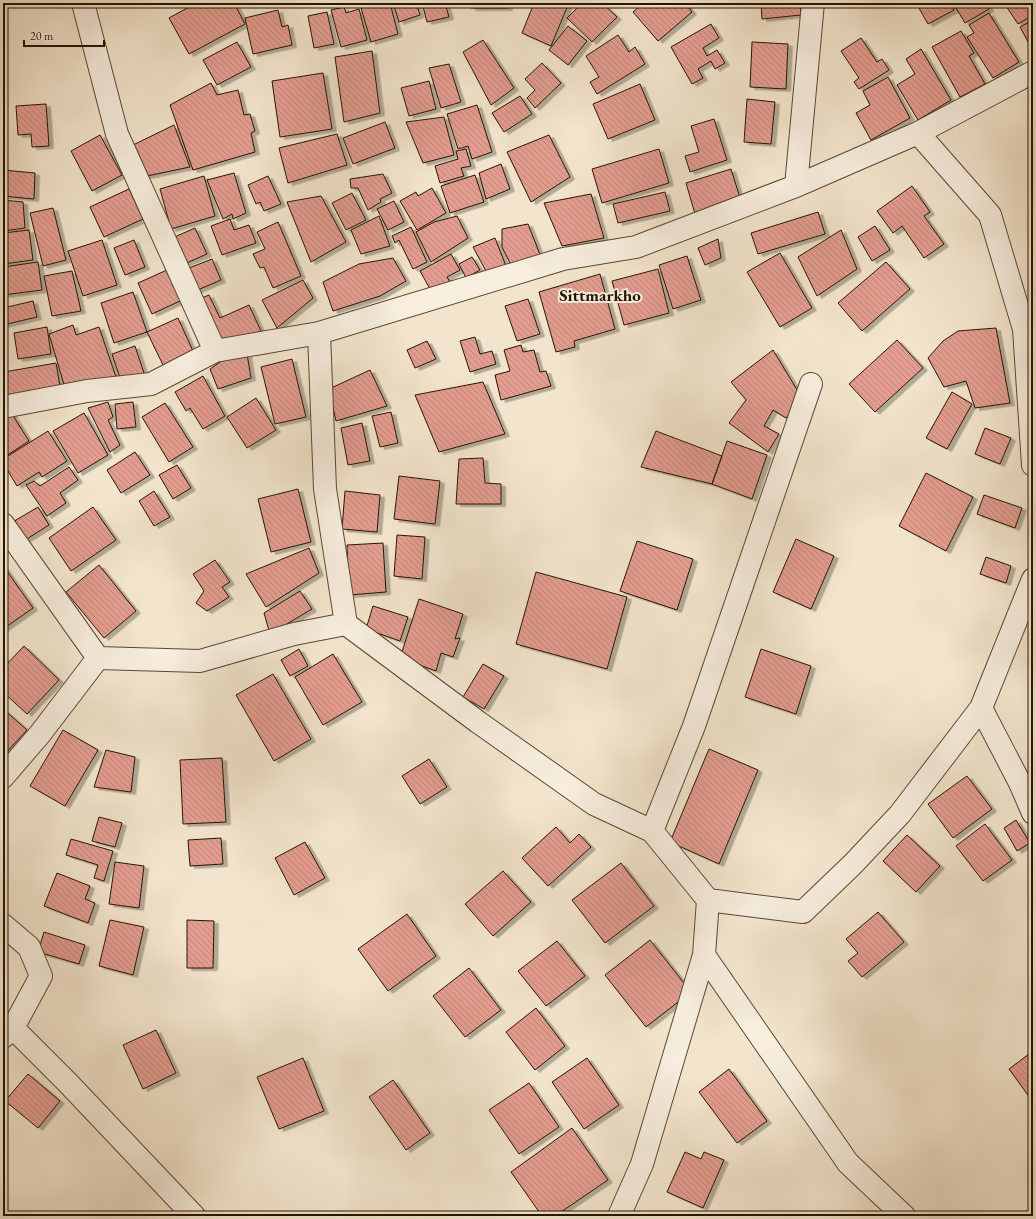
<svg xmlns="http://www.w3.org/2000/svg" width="1036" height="1219" viewBox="0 0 1036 1219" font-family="'EB Garamond',serif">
	<defs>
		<pattern id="building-back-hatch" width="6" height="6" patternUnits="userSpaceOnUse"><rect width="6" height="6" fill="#e39d90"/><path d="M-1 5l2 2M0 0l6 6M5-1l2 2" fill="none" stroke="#c3867a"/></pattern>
		<filter id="shadow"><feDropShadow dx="4.5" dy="2.5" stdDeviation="0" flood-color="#0004"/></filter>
	</defs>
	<rect width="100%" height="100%" fill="#f3e5cd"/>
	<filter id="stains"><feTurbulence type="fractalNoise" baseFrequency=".005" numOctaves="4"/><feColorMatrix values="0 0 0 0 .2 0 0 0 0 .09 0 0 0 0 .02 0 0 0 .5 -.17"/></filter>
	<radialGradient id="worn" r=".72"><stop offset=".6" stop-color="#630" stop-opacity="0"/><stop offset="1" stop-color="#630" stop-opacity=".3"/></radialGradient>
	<path fill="url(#building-back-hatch)" stroke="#251401" filter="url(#shadow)" d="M196,3H234L245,24L189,54L169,18Z
		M379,3H390L398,34L371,42L361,8Z
		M393,3H416L420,15L399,22Z
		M422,3H445L449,17L427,22Z
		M471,3H508V8H471Z
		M534,3H564L568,5L551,46L522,33Z
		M582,3H602L617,17L592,42L567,18Z
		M644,3H685L692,12L658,41L633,12Z
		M761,3H800L801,15L762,19Z
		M916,3H950L954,10L928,24Z
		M953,3H986L989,9L965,23Z
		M1004,3H1033V15L1018,24Z
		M344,7L346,13L359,9L367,40L341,47L331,10Z
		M278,10L282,27L288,25L292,45L253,54L245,18Z
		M327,12L334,44L314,48L308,16Z
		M989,13L1019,62L993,78L967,37L974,33L969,25Z
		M1033,20V51L1020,27Z
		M711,24L719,38L703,48L707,56L717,50L725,63L715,69L711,61L698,69L703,78L692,84L671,47Z
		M568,26L587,41L568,65L549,50Z
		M961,31L974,53L969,56L985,84L960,97L932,47Z
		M618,35L629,52L635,47L645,64L597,94L590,82L599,77L586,56Z
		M861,38L877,62L882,59L889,70L859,89L854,82L859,78L841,51Z
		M483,40L514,88L491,105L463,52Z
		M237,42L251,67L217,85L203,60Z
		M752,42L788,44L786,89L750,87Z
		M921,49L951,100L918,120L897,85L915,74L906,59Z
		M372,51L380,113L344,122L335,57Z
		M542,63L561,83L535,108L527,98L535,90L525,79Z
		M449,64L461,102L441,108L429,68Z
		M323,73L332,129L280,137L272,81Z
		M888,77L910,118L871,140L856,113L870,105L863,91Z
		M429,81L436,109L409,116L401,88Z
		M211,83L217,95L238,90L244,115L250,114L255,131L251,133L255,152L193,170L170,105Z
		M640,84L655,120L608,139L593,104Z
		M520,96L532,114L504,132L492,113Z
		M747,99L775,102L771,144L744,142Z
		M46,104L49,146L32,147L31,134L18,135L16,106Z
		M477,105L492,152L472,159L468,146L458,149L447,114Z
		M444,117L454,155L423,163L406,122Z
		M714,119L727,160L690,172L685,156L699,152L691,126Z
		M385,122L395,148L353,164L343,138Z
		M174,125L190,167L142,177L129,147Z
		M337,134L347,165L288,183L279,148Z
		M100,135L122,175L92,191L71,151Z
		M549,135L570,177L531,202L507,152Z
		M466,149L471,166L461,168L464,176L440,183L435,166L458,159L456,151Z
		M659,149L669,183L602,203L592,169Z
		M501,164L510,189L486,199L479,173Z
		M731,169L741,201L695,214L686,183Z
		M3,170L35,173L34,199L3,196Z
		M234,173L246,213L233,219L232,214L223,219L207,180Z
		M383,174L392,193L380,199L381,202L368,210L358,188H351L350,179Z
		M475,175L484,202L450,213L441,186Z
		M204,176L215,216L171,229L160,189Z
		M268,176L281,204L264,211L260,202L256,204L248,185Z
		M912,186L930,212L924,216L944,244L924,258L902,226L893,233L877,211Z
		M432,188L446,213L417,230L400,201L416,192L418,196Z
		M129,189L143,219L104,237L90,207Z
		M665,192L670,211L618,223L613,204Z
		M352,193L366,220L346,230L332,203Z
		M591,194L604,238L562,246L544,203Z
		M321,196L346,242L311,262L287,202Z
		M3,200L23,202L25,228L3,231Z
		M394,201L404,222L388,230L377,209Z
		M53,208L66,260L43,266L30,213Z
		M818,212L825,234L758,254L751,233Z
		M379,216L390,246L361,254L351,230Z
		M457,216L468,238L431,262L416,232L434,222Z
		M230,219L234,230L249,225L256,243L222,255L211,226Z
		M278,222L301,276L273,288L264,267L260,268L253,254L265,249L257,232Z
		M528,224L541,257L512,267L502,247V229Z
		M875,226L890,250L872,261L858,237Z
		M411,227L427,262L413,269L399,240L395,243L392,236Z
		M195,228L207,254L182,265L170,239Z
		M29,230L33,260L3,264V233Z
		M841,230L857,269L817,296L798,257Z
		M495,238L506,266L487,273L473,247Z
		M718,239L721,258L705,265L698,248Z
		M102,240L117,285L83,296L68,251Z
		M134,240L145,267L125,275L114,248Z
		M780,253L812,308L780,327L747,272Z
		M451,254L460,270L447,277L452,285L434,296L420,271Z
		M687,256L701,300L673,309L659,265Z
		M472,257L480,270L466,278L459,264Z
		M393,258L406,281L380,296L333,311L323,282L359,264Z
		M212,259L221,280L193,292L184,270Z
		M38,262L42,290L3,295V267Z
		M886,262L910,289L862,331L838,303Z
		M658,269L669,313L624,325L612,281Z
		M167,270L182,300L152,314L138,283Z
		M72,271L81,311L52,316L44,276Z
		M600,274L615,329L574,341L575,347L556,352L539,292Z
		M303,280L313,298L277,328L262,300Z
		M133,292L147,332L114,343L101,303Z
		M209,295L220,318L249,305L261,331L219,350L197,300Z
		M528,299L540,334L517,341L505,306Z
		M33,301L37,317L3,325V308Z
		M178,318L193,351L163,365L147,332Z
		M73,325L76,335L99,327L116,377L65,388L49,334Z
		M47,327L51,354L18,359L14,333Z
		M996,328L1010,403L975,408L966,381L944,387L928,358L943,341L958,331Z
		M475,337L480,354L492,351L496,364L470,372L460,341Z
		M897,340L923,368L875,412L849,384Z
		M427,341L436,359L415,368L407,350Z
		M521,345L523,352L534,350L540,372L546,371L551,386L501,400L495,375L510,371L504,350Z
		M135,346L145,376L122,384L112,354Z
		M773,350L802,398L786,418L773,410L764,426L779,434L768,452L729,423L746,400L731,382Z
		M247,354L251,378L218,389L210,369L229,356Z
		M292,359L306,417L275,424L261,367Z
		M56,363L61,392L9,401L4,372Z
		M370,370L387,406L336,421L329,389Z
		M203,376L225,416L203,429L190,408L186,411L175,392Z
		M483,382L505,434L439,452L415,395Z
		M952,392L972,404L947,449L926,438Z
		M256,398L276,430L247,448L227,417Z
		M108,402L113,417L108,420L120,445L110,452L88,408Z
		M133,402L136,427L117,429L115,404Z
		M165,403L193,447L169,462L142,417Z
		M8,408L29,441L3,458V411Z
		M391,412L398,443L380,447L372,416Z
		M84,413L108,455L78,473L53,431Z
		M362,423L370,461L348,465L341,428Z
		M985,428L1011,438L1000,464L975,454Z
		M48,431L67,461L42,477L39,472L17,486L3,463V459Z
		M656,431L722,456L712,484L641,467Z
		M727,441L767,455L752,499L712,484Z
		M135,452L150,475L121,493L107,470Z
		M483,458L485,483L501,484V504H456L459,459Z
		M177,465L191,488L173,499L159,475Z
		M69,467L78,480L60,493L66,503L47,516L26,485L34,481L40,486Z
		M926,473L973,497L946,551L899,526Z
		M399,476L440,481L435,524L394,519Z
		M298,489L311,542L271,552L258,499Z
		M154,491L170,517L154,526L139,501Z
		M345,491L380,495L377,532L342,529Z
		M984,495L1022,508L1015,528L977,514Z
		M38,507L49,525L22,542L11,523Z
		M93,507L116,540L71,571L49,538Z
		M397,535L425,537L422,579L394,576Z
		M796,539L834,556L811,609L773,592Z
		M637,541L693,559L677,610L620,591Z
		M383,543L386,592L349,595L347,545Z
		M309,548L319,573L266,607L246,574Z
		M986,557L1011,566L1006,583L980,574Z
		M215,560L230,582L222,587L229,597L207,611L196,603L204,591L193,574Z
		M99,565L136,611L104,638L66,592Z
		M4,567L33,608L3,629V568Z
		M536,572L627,597L607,669L516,644Z
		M300,591L312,609L270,634L264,613Z
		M419,599L463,614L455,639L460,638L453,657L441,653L436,671L400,658Z
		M373,606L408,617L400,641L366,629Z
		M24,646L59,680L27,714L3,692V668Z
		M299,649L308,666L290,676L281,660Z
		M761,649L811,666L796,714L745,697Z
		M333,654L362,702L323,725L295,677Z
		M483,664L504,676L484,709L463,697Z
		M273,674L311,739L274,761L236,695Z
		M3,709L27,730L3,756Z
		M63,730L98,750L65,806L30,786Z
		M709,749L758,770L719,864L670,842Z
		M106,750L135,757L131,792L94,787Z
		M222,758L226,822L183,824L180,760Z
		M429,759L447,787L420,804L402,776Z
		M967,776L992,809L953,838L928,804Z
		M99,817L122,823L115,847L92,841Z
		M1016,820L1030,843L1017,851L1004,828Z
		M985,824L1012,860L983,881L956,846Z
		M556,827L570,843L579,834L591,847L548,886L522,858Z
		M907,835L940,866L916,892L883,861Z
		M221,838L223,864L190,866L188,840Z
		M71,839L113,851L104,881L94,878L98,865L66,855Z
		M305,842L325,878L294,895L275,858Z
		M115,862L144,866L139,908L109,904Z
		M621,863L654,906L605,943L572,900Z
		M503,871L531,902L493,936L465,904Z
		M57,873L90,886L85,899L95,903L88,923L44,906Z
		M878,912L904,942L862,977L848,961L858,953L846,939Z
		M407,914L436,956L388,991L358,949Z
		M110,920L144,927L133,975L99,966Z
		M187,920L214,921L213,968H187Z
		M44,932L85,945L79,964L38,952Z
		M650,940L691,992L646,1027L605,975Z
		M557,941L585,976L546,1006L518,971Z
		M469,968L501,1010L465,1037L433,996Z
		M536,1008L565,1046L535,1070L506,1032Z
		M156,1030L176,1073L143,1089L123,1045Z
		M1033,1051V1102L1009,1069Z
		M303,1058L324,1111L279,1129L257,1077Z
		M587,1058L619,1105L584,1129L552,1082Z
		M729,1069L767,1121L737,1143L699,1092Z
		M28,1074L60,1101L38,1128L5,1101Z
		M393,1080L430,1133L406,1150L369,1097Z
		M529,1083L559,1127L519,1154L489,1110Z
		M572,1128L608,1180L555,1216H542L511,1172Z
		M685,1152L701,1159L704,1152L724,1160L703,1208L667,1192Z"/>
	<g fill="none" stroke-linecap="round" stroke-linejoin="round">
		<defs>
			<path id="minor" d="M83,3L117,134L215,351
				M918,133L990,215L1024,329L1033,465
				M796,186L813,3
				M319,333L325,489L346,624L478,722L594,804L652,831L708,900L704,955L642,1164L619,1216
				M3,407L87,391L151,384L215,351L319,333L563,259L636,247L796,186L918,133L1033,72
				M3,524L98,658
				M981,708L1020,783L1033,813
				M3,777L40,734L98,658L200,661L294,634L346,624
				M652,831L694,726L811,384
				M708,900L803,912L853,864L900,814L981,708L1033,579
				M3,925L29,947L41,976L13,1028L3,1037
				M704,955L848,1163L904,1216
				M13,1028L68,1083L194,1216"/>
		</defs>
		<use href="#minor" stroke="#584834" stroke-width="24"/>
		<use href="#minor" stroke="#f7eede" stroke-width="22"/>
	</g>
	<g text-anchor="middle" stroke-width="4" stroke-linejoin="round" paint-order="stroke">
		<g font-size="17" font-weight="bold" fill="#251401" stroke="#f7eede">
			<text x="600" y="301">Sittmarkho</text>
		</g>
	</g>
	<rect width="1036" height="1219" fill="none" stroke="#f3e5cd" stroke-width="16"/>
	<rect x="4" y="4" width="1028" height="1211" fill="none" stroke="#251401" stroke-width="2"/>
	<rect x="8" y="8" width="1020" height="1203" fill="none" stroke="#251401"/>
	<path d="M24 40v6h80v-6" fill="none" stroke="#251401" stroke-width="2"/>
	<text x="30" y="40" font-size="12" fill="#251401" stroke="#f7eede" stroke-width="3" paint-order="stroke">20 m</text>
	<rect width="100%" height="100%" filter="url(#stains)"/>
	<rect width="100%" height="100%" fill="url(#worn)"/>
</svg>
